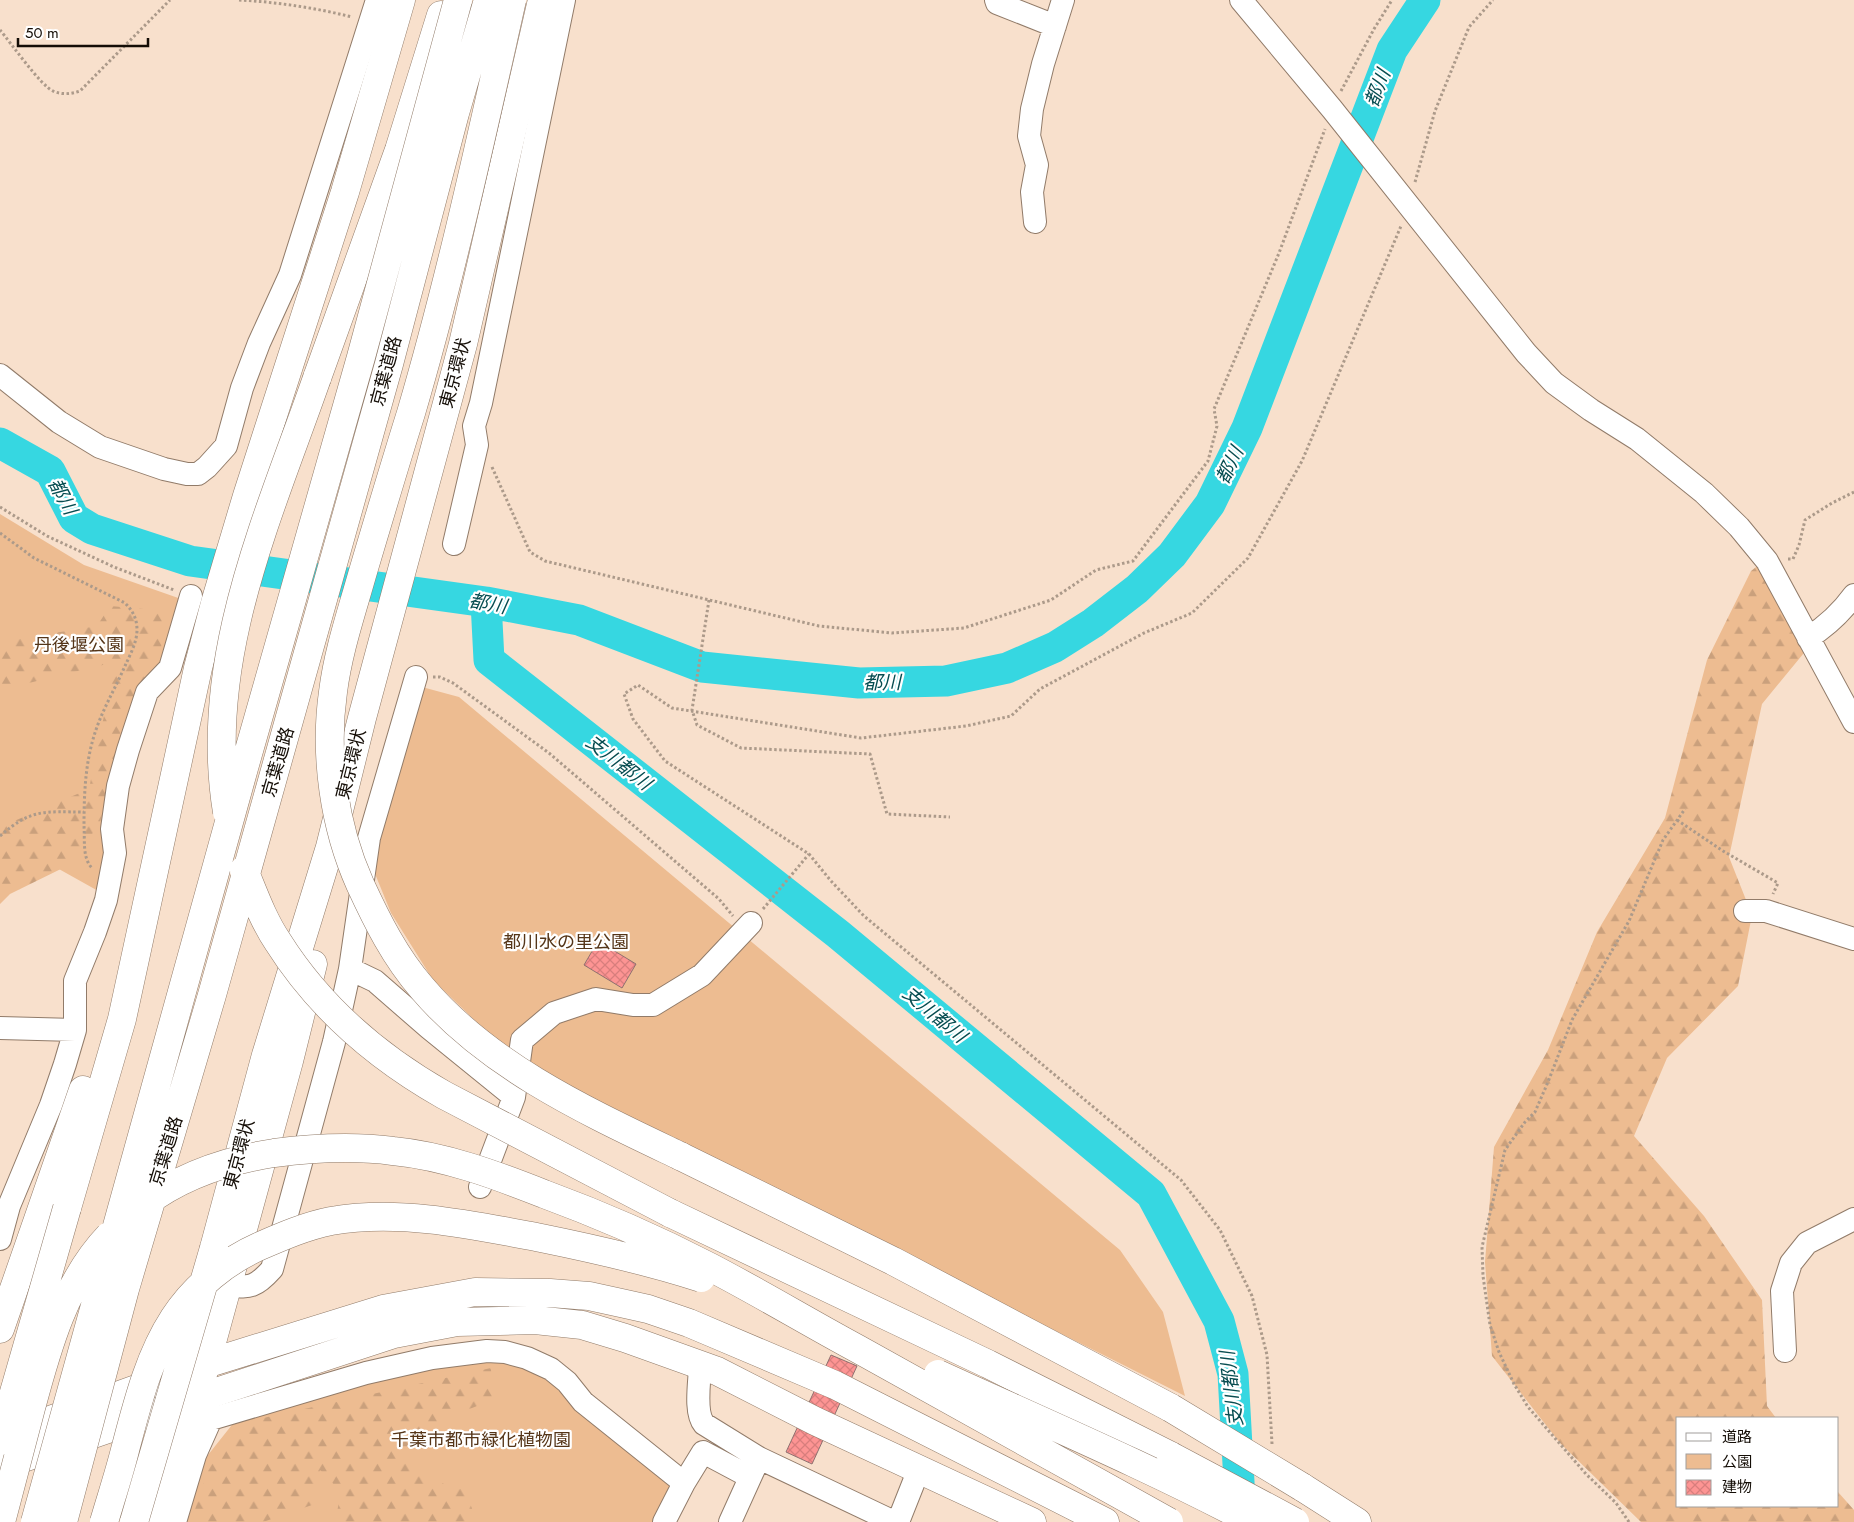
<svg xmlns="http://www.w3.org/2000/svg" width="1854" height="1522" viewBox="0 0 1854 1522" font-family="Jost,'Noto Sans JP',sans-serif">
	<defs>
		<pattern id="forest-firs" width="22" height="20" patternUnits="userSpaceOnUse" patternTransform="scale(1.25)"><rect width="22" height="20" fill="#edbc91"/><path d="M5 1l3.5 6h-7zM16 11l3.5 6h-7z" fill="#caa07c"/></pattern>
		<pattern id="building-cross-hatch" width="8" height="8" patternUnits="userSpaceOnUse" patternTransform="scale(1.25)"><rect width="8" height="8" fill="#fd9493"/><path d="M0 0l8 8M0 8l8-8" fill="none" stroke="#d87e7d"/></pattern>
	</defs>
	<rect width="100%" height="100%" fill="#f8e0cc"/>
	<path fill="#edbc91" d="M0,514L84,565L184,600L161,670L100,892L41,859L0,873Z
		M422,687L459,697L1120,1250L1163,1312L1185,1396L556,1080L490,1035L433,980L391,913L369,859Z
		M506,1361L549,1379L670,1486L656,1522H184L204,1460L239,1416L440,1364Z"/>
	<path fill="url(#forest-firs)" d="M1773,554L1808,648L1762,704L1729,857L1752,915L1738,986L1667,1058L1634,1136L1704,1216L1762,1300L1767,1406L1776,1418H1678V1506H1838V1492L1854,1510V1522H1641L1560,1443L1492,1356L1485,1262L1494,1147L1548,1050L1597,932L1665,818L1707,660L1751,571Z
		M110,606L166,611L159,665L120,734L100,823L71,864L10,894L0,904V827L89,789L115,662L0,690V642L97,626Z
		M491,1368L492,1400L412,1432L413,1467L434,1481L465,1490L477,1522H335L341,1492L320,1470L312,1505L263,1522H191L211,1459L245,1422Z"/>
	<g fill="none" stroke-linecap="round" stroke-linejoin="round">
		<path stroke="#36d7e1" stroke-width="31" d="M0,443L50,471L74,518L92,529L190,561L486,602L579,620L702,667L859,683L946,681L1007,668L1055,647L1093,623L1137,589L1172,555L1210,504L1247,428L1392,50L1425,0
			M486,602L489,660L838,934L1151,1194L1219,1321L1233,1374L1241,1518"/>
	</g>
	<path fill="url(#building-cross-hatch)" stroke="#8f7170" d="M598,941L636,964L622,988L584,965Z
		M831,1355L857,1366L812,1464L786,1452Z"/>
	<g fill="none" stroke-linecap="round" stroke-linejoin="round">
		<defs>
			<path id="minor" d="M996,0L997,3L1055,26
				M1241,0L1332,109L1526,353L1554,383L1591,410L1637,439L1704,493L1739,527L1767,561L1854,722
				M1035,222L1032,192L1037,165L1029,136L1032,109L1043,64L1063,0
				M0,375L59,422L100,447L164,469L187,474H198L207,467L226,446L242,388L259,343L290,275L377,0
				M454,544L477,445L474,426L481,403L564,0
				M1808,638C1827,626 1841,613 1854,595
				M1745,911H1766L1854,939
				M350,969L375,981L429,1028L514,1097
				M0,1028L75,1030
				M480,1187L514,1097L522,1040L554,1013L596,999L633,1005H653L702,975L751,923
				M0,1239L9,1206L51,1105L65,1064L75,1030V981L95,932L106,900L115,853L112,829L118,786L128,750L147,692L170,668L191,596
				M226,1286C251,1287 255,1288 272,1269L334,1042L350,969L369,838L416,677
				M1785,1351L1782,1291L1791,1263L1807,1243L1854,1219
				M700,1365C700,1380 694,1412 704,1424L759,1458L730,1522
				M759,1458L894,1522
				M175,1522L195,1455L211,1419L366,1373L432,1358L487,1351L505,1352L527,1358L551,1369L567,1382L583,1402L684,1483
				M664,1522L684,1483L703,1452L750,1477
				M898,1522L919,1469"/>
			<path id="highway" d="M317,378L399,150L441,15
				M680,1156L893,1261L1171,1408
				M67,1208L122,1019L198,668L215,603L247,496L345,192L401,0
				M670,1213L988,1364L1171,1456
				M214,1248L266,1055L330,847L362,718L463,344L542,0
				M0,1329L83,1090
				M6,1436L206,1364L383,1309L475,1292L550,1293L589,1296L621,1303L648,1309L689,1323L835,1385L1105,1522
				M0,1466L195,1399L394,1334L457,1322L535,1320L582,1325L625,1338L717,1371L815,1421L1032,1522
				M1302,1487L1357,1522
				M157,1522L206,1364L289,1061L313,964"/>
		</defs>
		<use href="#minor" stroke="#917b69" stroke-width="24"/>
		<use href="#highway" stroke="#917b69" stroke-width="29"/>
		<path stroke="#ac9a8a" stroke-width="3" stroke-dasharray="2.5 2.5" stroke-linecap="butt" d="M239,0C277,2 316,8 352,17
			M0,30C11,43 41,86 53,91C62,95 71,94 80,91L170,0
			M1341,91L1374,29L1392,0
			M1415,182L1435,111L1469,27L1493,0
			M492,467L530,552L545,561L819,626L892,633L964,628L1051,600L1096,570L1133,561L1208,461L1217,426L1214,409L1279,253L1325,129
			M0,507L47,536L114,567L174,590
			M0,533L34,558L125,603C133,611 137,619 137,630C137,642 130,655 125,666C115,689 101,712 94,736C85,765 84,796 84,826C85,841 82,859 93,869
			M1788,559H1793L1799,545L1805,520L1832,503L1854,492
			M709,600L692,710L697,725L741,748L870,754L887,814L950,817
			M433,677H440L453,683L549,753L719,899L733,916
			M1677,820L1723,851L1778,883L1773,894
			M0,836C32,808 44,812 84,812
			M763,909L809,854
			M1272,1444L1267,1355L1252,1296L1220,1230L1181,1180L864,916L831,881L809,854L665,761L633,719L624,694L638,685L672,708L861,738L966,726L1011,716L1040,689L1144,633L1192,613L1248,558L1302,461L1401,226
			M1629,1522L1616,1503L1586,1474L1528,1407L1514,1384L1499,1352L1490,1325L1483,1276L1482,1247L1505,1150L1525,1122L1535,1112L1548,1082L1572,1020L1629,921L1663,840L1685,809"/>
		<use href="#minor" stroke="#fff" stroke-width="22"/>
		<use href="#highway" stroke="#fff" stroke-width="28"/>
		<defs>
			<path id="highway-bridge" d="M512,0C481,138 451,277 411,413C394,467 378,521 362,575C351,614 338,652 333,692C324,755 334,826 360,884C377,921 395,957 422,988C489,1067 588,1112 680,1156
				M227,812C202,660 268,518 317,378
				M244,870C254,894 263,920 278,942C319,1007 377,1057 444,1095L670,1213
				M144,1204C181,1176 229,1160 274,1153C313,1148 354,1146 393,1151C445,1156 496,1175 544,1194C601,1215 656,1239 710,1267C760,1293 808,1322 858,1349C961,1406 1065,1464 1169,1522
				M938,1374C1043,1422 1151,1468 1253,1522
				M1171,1408L1302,1487
				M0,1441L67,1208
				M1171,1456L1295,1522
				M1,1522C11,1484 21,1446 31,1408C47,1348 65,1282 109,1236
				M35,1522L244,768L361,357L458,0
				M63,1522L125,1289L212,995L389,364L455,113L488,0
				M104,1522C111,1498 119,1474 125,1450C137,1405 148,1358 174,1318C194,1287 226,1261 260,1246C283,1236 306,1226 331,1221C400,1209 473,1225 541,1238C595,1249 649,1261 701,1278
				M134,1522L214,1248"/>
		</defs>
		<use href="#highway-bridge" stroke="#917b69" stroke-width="29" stroke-linecap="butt"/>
		<use href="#highway-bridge" stroke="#fff" stroke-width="28"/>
	</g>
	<g text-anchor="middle" stroke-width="4.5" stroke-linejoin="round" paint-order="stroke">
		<g font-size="18" fill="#140d06" stroke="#fff">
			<text transform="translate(386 371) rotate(-75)" y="6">京葉道路</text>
			<text transform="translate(455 373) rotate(-75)" y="6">東京環状</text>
			<text transform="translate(278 762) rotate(-74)" y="6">京葉道路</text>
			<text transform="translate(351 764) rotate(-76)" y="6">東京環状</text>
			<text transform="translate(166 1151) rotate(-73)" y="6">京葉道路</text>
			<text transform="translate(239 1154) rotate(-75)" y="6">東京環状</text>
		</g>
		<g font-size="18" fill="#553518" stroke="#fff">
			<text x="79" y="651">丹後堰公園</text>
			<text x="566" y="948">都川水の里公園</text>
			<text x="481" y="1446">千葉市都市緑化植物園</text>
		</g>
		<g font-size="19" font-style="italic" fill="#074d51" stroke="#fff">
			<text transform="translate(1377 88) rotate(-69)" y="7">都川</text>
			<text transform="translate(1229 465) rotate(-64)" y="7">都川</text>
			<text transform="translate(63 496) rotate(61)" y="7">都川</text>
			<text transform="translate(488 603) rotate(10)" y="7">都川</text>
			<text transform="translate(882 682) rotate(-1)" y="7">都川</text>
			<text transform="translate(619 762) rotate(38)" y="7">支川都川</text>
			<text transform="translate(935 1014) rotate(40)" y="7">支川都川</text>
			<text transform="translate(1231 1389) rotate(-97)" y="7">支川都川</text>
		</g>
	</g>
	<rect x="1676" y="1417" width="162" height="90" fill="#ffffff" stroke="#a19e9b"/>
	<rect x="1686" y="1433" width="25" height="8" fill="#ffffff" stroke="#a19e9b"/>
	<text x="1722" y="1442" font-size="15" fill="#140d06">道路</text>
	<rect x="1686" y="1454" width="25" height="15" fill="#edbc91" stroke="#a19e9b"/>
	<text x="1722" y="1467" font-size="15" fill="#140d06">公園</text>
	<rect x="1686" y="1480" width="25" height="15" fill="url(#building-cross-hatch)" stroke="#a19e9b"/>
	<text x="1722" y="1492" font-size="15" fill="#140d06">建物</text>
	<path d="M18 38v8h130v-8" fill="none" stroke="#140d06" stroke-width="2.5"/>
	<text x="25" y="38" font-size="15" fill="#140d06" stroke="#ffffff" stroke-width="4" paint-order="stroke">50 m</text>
</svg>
